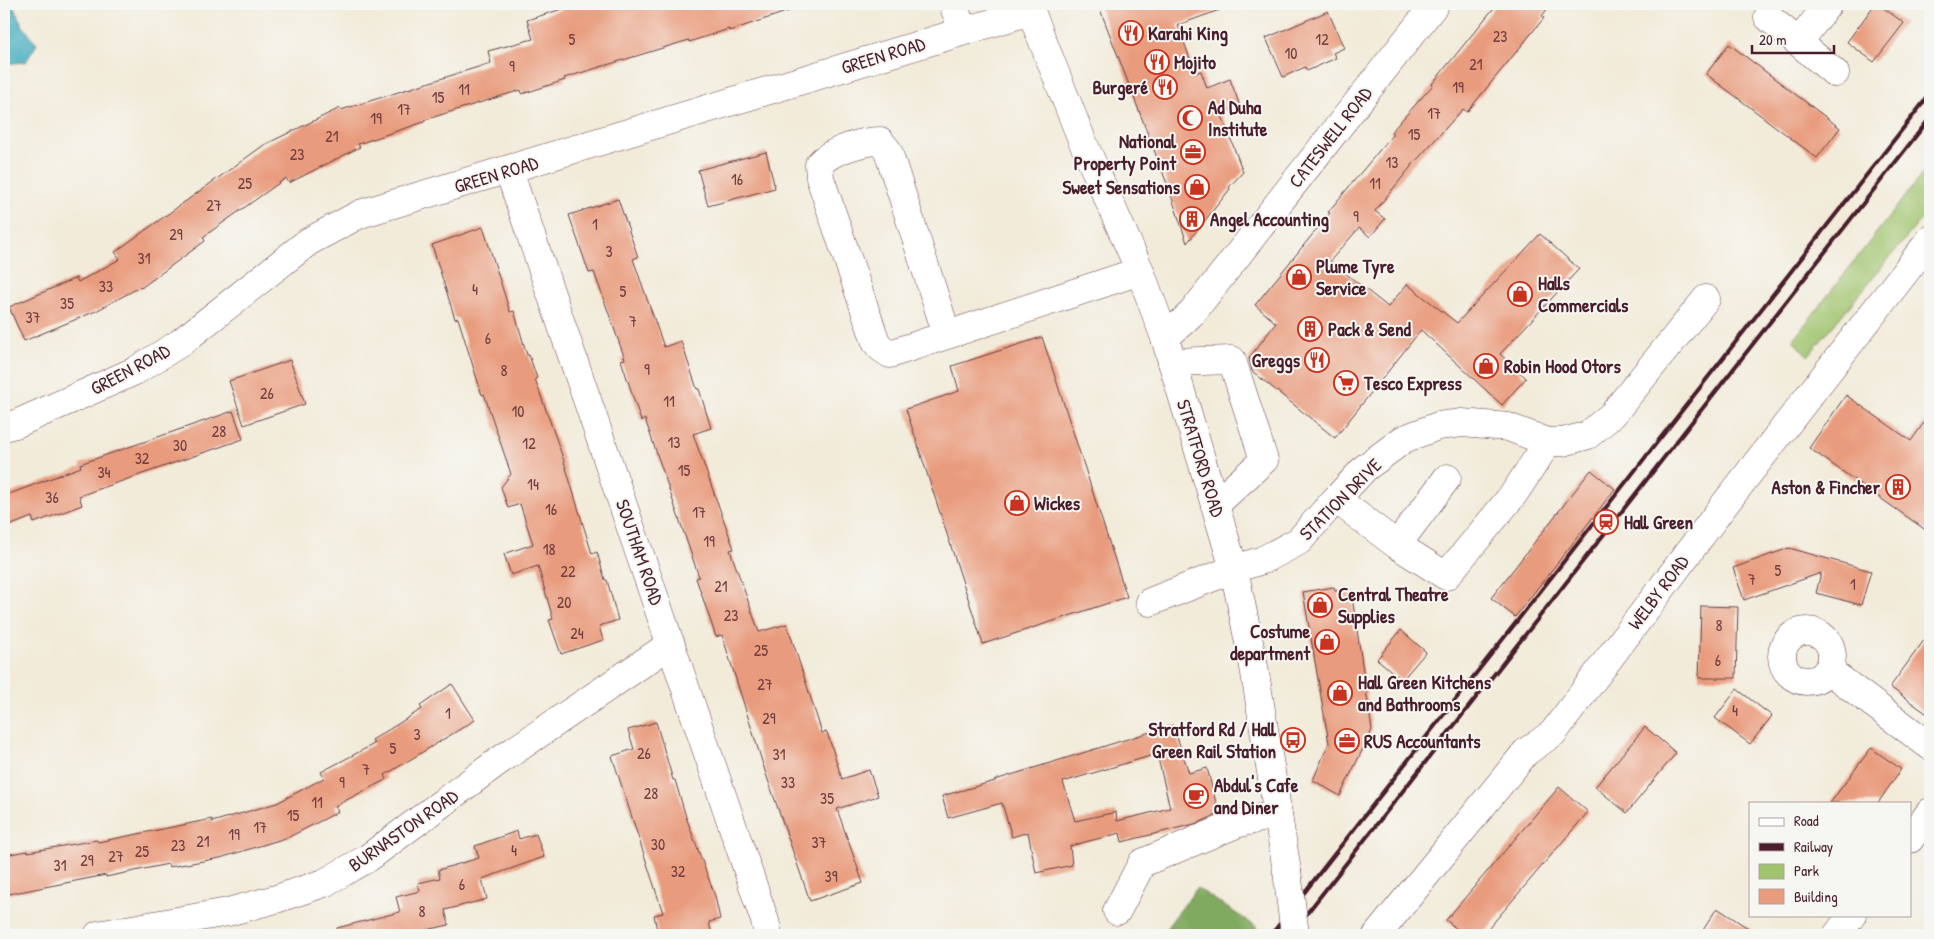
<svg xmlns="http://www.w3.org/2000/svg" width="1934" height="939" viewBox="0 0 1934 939" font-family="'Patrick Hand',sans-serif">
	<rect width="100%" height="100%" fill="#f6f6f2"/>
	<filter id="ink" filterUnits="userSpaceOnUse"><feTurbulence type="fractalNoise" baseFrequency=".02" numOctaves="2"/><feDisplacementMap in="SourceGraphic" scale="10" xChannelSelector="R" yChannelSelector="G"/><feConvolveMatrix kernelMatrix="1 2 1 2 8 2 1 2 1" color-interpolation-filters="sRGB"/></filter>
	<filter id="wash" filterUnits="userSpaceOnUse"><feTurbulence type="fractalNoise" baseFrequency=".0096" numOctaves="4" result="noise"/><feDisplacementMap in="SourceGraphic" scale="20" xChannelSelector="R" yChannelSelector="G"/><feGaussianBlur stdDeviation="1.12" result="paint"/><feColorMatrix in="noise" values="0 0 0 0 0 0 0 0 0 0 0 0 0 0 0 0 0 1.4 0 .05"/><feComposite in="paint" operator="in"/></filter>
	<g filter="url(#wash)">
		<rect width="100%" height="100%" fill="#f2ebd9"/>
		<path fill="#a0c46e" stroke="#75724c" d="M1930,164V209L1808,356L1793,340Z"/>
		<path fill="#80aa61" stroke="#656446" d="M1197,888L1257,927L1251,935H1161Z"/>
		<path fill="#3eabbd" stroke="#446574" d="M4,4H12L23,26L37,44L26,62L4,64Z"/>
		<g id="blocks">
			<path fill="#e99b7d" fill-rule="evenodd" d="M578,4H797L798,8L729,31V29L689,42V40L564,78L565,80L522,94L521,90L424,120V122L358,144L360,147L289,183L286,178L203,237L205,241L141,288L140,287L96,311L24,341L9,307L76,278L78,282L120,259L115,252L264,145L340,108L341,110L491,63L488,51L533,39L527,20Z
				M1098,4H1228V7L1178,25L1195,73L1201,71L1207,88L1230,79L1240,106L1221,113L1243,172L1229,187L1230,189L1187,243L1169,189Z
				M1497,4H1551L1542,16L1544,18L1467,112L1463,109L1414,163L1375,211L1385,219L1370,237L1359,228L1330,261L1388,307L1407,284L1457,323L1540,234L1579,269L1500,354L1526,378L1502,405L1421,330L1335,438L1252,371L1249,358L1276,323L1255,305L1330,213L1328,212L1393,134L1391,132L1433,85L1432,84Z
				M1875,4H1878L1904,23L1874,62L1847,42Z
				M1328,11L1344,48L1333,53L1336,58L1307,71L1305,67L1283,77L1266,38Z
				M1729,44L1840,128L1817,158L1706,74Z
				M766,152L775,188L708,206L698,170Z
				M618,199L638,257L633,259L664,347L681,341L697,389H699L711,428L693,434L734,549L730,550L759,632L787,624L822,733L827,732L842,779L869,770L878,796L837,809L863,883L810,901L766,774L722,635L716,637L696,578L699,577L645,419L641,421L621,360L625,359L594,272L589,273L569,215Z
				M483,227L510,312L514,311L527,355H529L537,378L535,379L563,458L592,554L597,552L605,580H607L618,620L599,626L603,640L561,654L549,620L553,619L538,566L511,575L504,554L533,544L520,504L508,508L501,487L511,474L484,394L482,395L458,318L455,319L432,245Z
				M1042,337L1127,597L983,644L906,409L959,391L952,366Z
				M290,360L305,404L244,425L229,381Z
				M1846,395L1911,441L1930,414V533L1809,448Z
				M233,411L243,439L79,496L82,505L34,523L32,517L4,528V496L81,467L80,464Z
				M1591,470L1615,489L1515,617L1491,598Z
				M1789,548L1871,571L1861,605L1816,593L1821,573L1744,600L1733,568Z
				M1334,587L1335,591L1351,590L1372,730L1340,796L1313,780L1329,743L1303,592Z
				M1701,606L1738,607L1736,678H1699Z
				M1401,630L1426,652L1402,680L1377,659Z
				M1930,632V716L1890,687Z
				M452,684L475,720L385,775L387,779L335,806L338,812L289,837L220,858L169,867L168,864L106,877V875L4,895V855L28,851V852L97,840L98,842L212,819V822L277,803L324,778L321,772L374,744L372,740L422,709L420,706Z
				M1737,689L1772,716L1750,744L1715,718Z
				M656,722L673,780H675L686,817L715,896L720,919L709,922L712,935H658L654,915L663,913L612,756L634,749L628,730Z
				M1173,725L1189,773L1207,768L1219,814L1198,823L1122,842L1120,833L1070,846L1072,865L1036,873L1028,832L1012,837L1002,803L948,818L942,796L995,781V780ZM1157,754L1170,808L1117,821L1116,812L1075,821L1063,782Z
				M1645,727L1676,753L1627,813L1595,787Z
				M1871,748L1901,769L1878,803H1830Z
				M1559,787L1588,812L1483,935H1464L1446,920Z
				M517,831L519,839L536,834L544,857L482,879L487,899L445,910L449,925L404,935H338L337,928L400,912L396,897L420,891L418,883L440,878L438,870L479,858L475,846Z
				M1717,908L1759,935H1700Z"/>
		</g>
	</g>
	<g filter="url(#ink)">
		<use href="#blocks" fill-opacity="0" stroke="#633e45" stroke-width="1"/>
		<g fill="none" stroke-linecap="round" stroke-linejoin="round">
			<defs>
				<path id="minor" d="M953,4L963,31
					M1768,17L1835,73
					M1799,42L1828,4
					M509,171L765,921L768,935
					M947,335L888,151L880,141C863,141 830,151 819,164L820,178L876,342L881,348L890,354L1140,271
					M1165,338L1192,313L1435,4
					M1172,362L1232,360L1264,460L1215,505
					M4,427L16,424L135,371L180,343L308,242L360,214L1031,11
					M1336,499L1397,545L1446,576L1513,495L1548,442
					M1397,545L1447,478
					M1150,602L1234,569L1263,560L1299,541L1325,511L1365,468L1404,439L1438,426L1462,423L1508,427L1548,442H1563L1588,435L1613,414L1706,299
					M1782 656a25 25 0 1 1 50 0a25 25 0 1 1-50 0Z
					M1828,670L1930,746
					M1910,839L1930,812
					M1117,911L1142,863L1236,824L1278,814
					M98,935L228,912L276,899L324,883L368,858L496,763L671,644
					M1377,935L1526,752L1553,733L1721,509L1930,240
					M1837,935L1852,915"/>
				<path id="highway" d="M1028,4L1082,140L1140,271L1165,338L1215,505L1234,569L1254,667L1287,871"/>
			</defs>
			<use href="#minor" stroke="#633e45" stroke-width="29"/>
			<use href="#highway" stroke="#633e45" stroke-width="29"/>
			<use href="#minor" stroke="#fff" stroke-width="28"/>
			<use href="#highway" stroke="#fff" stroke-width="28"/>
			<path stroke="#4a1f2b" stroke-width="4" d="M1271,935L1930,94
				M1290,935L1930,118"/>
			<defs>
				<path id="highway-bridge" d="M1287,871L1295,935"/>
			</defs>
			<use href="#highway-bridge" stroke="#633e45" stroke-width="29" stroke-linecap="butt"/>
			<use href="#highway-bridge" stroke="#fff" stroke-width="28"/>
		</g>
	</g>
	<defs>
		<symbol id="restaurant-ring" viewBox="-11 -11 22 22"><circle r="9.5" fill="#f6f6f2" stroke="#c8321e" stroke-width="1.5"/><path d="M-5-6h1v4h1v-4h1v4h1v-4h1v5L-1.5 .5V6h-2V.5L-5-1ZM5-6V6H3V1.5H1.5Q1.5-4 5-6Z" fill="#c8321e"/></symbol>
		<symbol id="mosque-ring" viewBox="-11 -11 22 22"><circle r="9.5" fill="#f6f6f2" stroke="#c8321e" stroke-width="1.5"/><path d="M3.5-4.9A6 6 0 1 0 3.5 4.9A5 5 0 1 1 3.5-4.9Z" fill="#c8321e"/></symbol>
		<symbol id="office-ring" viewBox="-11 -11 22 22"><circle r="9.5" fill="#f6f6f2" stroke="#c8321e" stroke-width="1.5"/><path d="M-6-3h4V-5.5h4V-3h4V5H-6ZM-1-4.5V-3h2v-1.5ZM-6 0V1H6V0Z" fill="#c8321e"/></symbol>
		<symbol id="shop-ring" viewBox="-11 -11 22 22"><circle r="9.5" fill="#f6f6f2" stroke="#c8321e" stroke-width="1.5"/><path d="M-5-2.5h2.3a2.7 3.5 0 0 1 5.4 0H5L5.5 6h-11ZM-1.5-2.5h3a1.5 2.3 0 0 0-3 0Z" fill="#c8321e"/></symbol>
		<symbol id="building-ring" viewBox="-11 -11 22 22"><circle r="9.5" fill="#f6f6f2" stroke="#c8321e" stroke-width="1.5"/><path d="M-4-6H4V6H1V3H-1V6H-4ZM-2.5-4.3h1.7v1.8h-1.7ZM.8-4.3h1.7v1.8H.8ZM-2.5-1h1.7V.8h-1.7ZM.8-1h1.7V.8H.8Z" fill="#c8321e"/></symbol>
		<symbol id="supermarket-ring" viewBox="-11 -11 22 22"><circle r="9.5" fill="#f6f6f2" stroke="#c8321e" stroke-width="1.5"/><path d="M-6-5.5h2.5l.6 2H6L4.5 2H-2.5L-4.4-4H-6ZM-1.5 3.2a1.3 1.3 0 1 0 .1 0ZM3 3.2a1.3 1.3 0 1 0 .1 0Z" fill="#c8321e"/></symbol>
		<symbol id="station-ring" viewBox="-11 -11 22 22"><circle r="9.5" fill="#f6f6f2" stroke="#c8321e" stroke-width="1.5"/><path d="M-3-6H3Q5-6 5-4V2Q5 4 3 4L4.5 6H3L1.5 4h-3L-3 6H-4.5L-3 4Q-5 4-5 2V-4Q-5-6-3-6ZM-3.5-4v3h7v-3ZM-3.5 1v1.5H-2V1ZM2 1v1.5H3.5V1Z" fill="#c8321e"/></symbol>
		<symbol id="bus-ring" viewBox="-11 -11 22 22"><circle r="9.5" fill="#f6f6f2" stroke="#c8321e" stroke-width="1.5"/><path d="M-5-6H5V4H4V6H2V4H-2V6H-4V4H-5ZM-3.5-4V0h7V-4ZM-3.5 1.2v1.5H-2V1.2ZM2 1.2v1.5H3.5V1.2Z" fill="#c8321e"/></symbol>
		<symbol id="cafe-ring" viewBox="-11 -11 22 22"><circle r="9.5" fill="#f6f6f2" stroke="#c8321e" stroke-width="1.5"/><path d="M-5.5-4.5H6V0H3Q3 3.5 0 3.5H-2.5Q-5.5 3.5-5.5 0ZM3-3.2v2h1.7v-2ZM-6 4.5H4V6H-6Z" fill="#c8321e"/></symbol>
	</defs>
	<g fill-rule="evenodd">
		<use href="#restaurant-ring" x="1117" y="19" width="28" height="28"/>
		<use href="#restaurant-ring" x="1143" y="48" width="28" height="28"/>
		<use href="#restaurant-ring" x="1151" y="73" width="28" height="28"/>
		<use href="#mosque-ring" x="1176" y="104" width="28" height="28"/>
		<use href="#office-ring" x="1179" y="138" width="28" height="28"/>
		<use href="#shop-ring" x="1183" y="173" width="28" height="28"/>
		<use href="#building-ring" x="1178" y="205" width="28" height="28"/>
		<use href="#shop-ring" x="1285" y="263" width="28" height="28"/>
		<use href="#shop-ring" x="1506" y="280" width="28" height="28"/>
		<use href="#building-ring" x="1296" y="315" width="28" height="28"/>
		<use href="#restaurant-ring" x="1303" y="346" width="28" height="28"/>
		<use href="#shop-ring" x="1472" y="352" width="28" height="28"/>
		<use href="#supermarket-ring" x="1332" y="369" width="28" height="28"/>
		<use href="#building-ring" x="1884" y="473" width="28" height="28"/>
		<use href="#shop-ring" x="1003" y="489" width="28" height="28"/>
		<use href="#station-ring" x="1592" y="508" width="28" height="28"/>
		<use href="#shop-ring" x="1306" y="591" width="28" height="28"/>
		<use href="#shop-ring" x="1313" y="628" width="28" height="28"/>
		<use href="#shop-ring" x="1326" y="679" width="28" height="28"/>
		<use href="#bus-ring" x="1279" y="726" width="28" height="28"/>
		<use href="#office-ring" x="1333" y="727" width="28" height="28"/>
		<use href="#cafe-ring" x="1182" y="782" width="28" height="28"/>
	</g>
	<g text-anchor="middle" stroke-width="4" stroke-linejoin="round" paint-order="stroke">
		<g font-size="16" fill="#723e40">
			<text x="1500" y="42">23</text>
			<text x="572" y="45">5</text>
			<text x="1322" y="45">12</text>
			<text x="1291" y="59">10</text>
			<text x="1476" y="70">21</text>
			<text x="512" y="72">9</text>
			<text x="1458" y="93">19</text>
			<text x="464" y="95">11</text>
			<text x="438" y="103">15</text>
			<text x="404" y="115">17</text>
			<text x="1434" y="119">17</text>
			<text x="376" y="124">19</text>
			<text x="1414" y="140">15</text>
			<text x="332" y="142">21</text>
			<text x="297" y="160">23</text>
			<text x="1392" y="168">13</text>
			<text x="737" y="185">16</text>
			<text x="245" y="189">25</text>
			<text x="1375" y="189">11</text>
			<text x="214" y="211">27</text>
			<text x="1356" y="222">9</text>
			<text x="595" y="230">1</text>
			<text x="176" y="240">29</text>
			<text x="609" y="257">3</text>
			<text x="144" y="264">31</text>
			<text x="106" y="292">33</text>
			<text x="475" y="295">4</text>
			<text x="623" y="297">5</text>
			<text x="67" y="309">35</text>
			<text x="33" y="323">37</text>
			<text x="633" y="327">7</text>
			<text x="488" y="344">6</text>
			<text x="647" y="375">9</text>
			<text x="504" y="376">8</text>
			<text x="267" y="399">26</text>
			<text x="669" y="407">11</text>
			<text x="518" y="417">10</text>
			<text x="219" y="437">28</text>
			<text x="674" y="448">13</text>
			<text x="529" y="449">12</text>
			<text x="180" y="451">30</text>
			<text x="142" y="464">32</text>
			<text x="684" y="476">15</text>
			<text x="104" y="478">34</text>
			<text x="533" y="490">14</text>
			<text x="52" y="503">36</text>
			<text x="551" y="515">16</text>
			<text x="699" y="518">17</text>
			<text x="709" y="547">19</text>
			<text x="549" y="555">18</text>
			<text x="1778" y="576">5</text>
			<text x="568" y="577">22</text>
			<text x="1752" y="585">7</text>
			<text x="1853" y="590">1</text>
			<text x="721" y="592">21</text>
			<text x="564" y="608">20</text>
			<text x="731" y="621">23</text>
			<text x="1719" y="631">8</text>
			<text x="577" y="639">24</text>
			<text x="761" y="656">25</text>
			<text x="1718" y="666">6</text>
			<text x="765" y="690">27</text>
			<text x="1735" y="716">4</text>
			<text x="448" y="719">1</text>
			<text x="769" y="724">29</text>
			<text x="417" y="740">3</text>
			<text x="393" y="754">5</text>
			<text x="644" y="759">26</text>
			<text x="779" y="760">31</text>
			<text x="366" y="775">7</text>
			<text x="342" y="788">9</text>
			<text x="788" y="788">33</text>
			<text x="651" y="799">28</text>
			<text x="827" y="804">35</text>
			<text x="317" y="808">11</text>
			<text x="293" y="821">15</text>
			<text x="260" y="833">17</text>
			<text x="234" y="840">19</text>
			<text x="203" y="847">21</text>
			<text x="819" y="848">37</text>
			<text x="658" y="850">30</text>
			<text x="178" y="851">23</text>
			<text x="514" y="856">4</text>
			<text x="142" y="857">25</text>
			<text x="116" y="862">27</text>
			<text x="87" y="866">29</text>
			<text x="60" y="871">31</text>
			<text x="678" y="877">32</text>
			<text x="831" y="882">39</text>
			<text x="462" y="890">6</text>
			<text x="422" y="917">8</text>
		</g>
		<g font-size="19" font-weight="bold" fill="#4a1f2b" stroke="#f6f6f2" text-anchor="start">
			<text x="1148" y="40">Karahi King</text>
			<text x="1174" y="69">Mojito</text>
			<text x="1148" y="94" text-anchor="end">Burgeré</text>
			<text x="1208" y="114">Ad Duha<tspan x="1208" dy="22">Institute</tspan></text>
			<text x="1176" y="148" text-anchor="end">National<tspan x="1176" dy="22">Property Point</tspan></text>
			<text x="1180" y="194" text-anchor="end">Sweet Sensations</text>
			<text x="1210" y="226">Angel Accounting</text>
			<text x="1316" y="273">Plume Tyre<tspan x="1316" dy="22">Service</tspan></text>
			<text x="1538" y="290">Halls<tspan x="1538" dy="22">Commercials</tspan></text>
			<text x="1328" y="336">Pack &amp; Send</text>
			<text x="1300" y="367" text-anchor="end">Greggs</text>
			<text x="1504" y="373">Robin Hood Otors</text>
			<text x="1364" y="390">Tesco Express</text>
			<text x="1880" y="494" text-anchor="end">Aston &amp; Fincher</text>
			<text x="1034" y="510">Wickes</text>
			<text x="1624" y="529">Hall Green</text>
			<text x="1338" y="601">Central Theatre<tspan x="1338" dy="22">Supplies</tspan></text>
			<text x="1310" y="638" text-anchor="end">Costume<tspan x="1310" dy="22">department</tspan></text>
			<text x="1358" y="689">Hall Green Kitchens<tspan x="1358" dy="22">and Bathrooms</tspan></text>
			<text x="1276" y="736" text-anchor="end">Stratford Rd / Hall<tspan x="1276" dy="22">Green Rail Station</tspan></text>
			<text x="1364" y="748">RUS Accountants</text>
			<text x="1214" y="792">Abdul's Cafe<tspan x="1214" dy="22">and Diner</tspan></text>
		</g>
		<g font-size="19" fill="#4a1f2b" stroke="#f6f6f2">
			<text transform="translate(883 55) rotate(-17)" y="7">GREEN ROAD</text>
			<text transform="translate(1330 137) rotate(-52)" y="7">CATESWELL ROAD</text>
			<text transform="translate(496 174) rotate(-17)" y="7">GREEN ROAD</text>
			<text transform="translate(130 369) rotate(-28)" y="7">GREEN ROAD</text>
			<text transform="translate(1201 458) rotate(73)" y="7">STRATFORD ROAD</text>
			<text transform="translate(1340 499) rotate(-45)" y="7">STATION DRIVE</text>
			<text transform="translate(640 552) rotate(71)" y="7">SOUTHAM ROAD</text>
			<text transform="translate(1658 592) rotate(-53)" y="7">WELBY ROAD</text>
			<text transform="translate(403 830) rotate(-35)" y="7">BURNASTON ROAD</text>
		</g>
	</g>
	<rect width="1934" height="939" fill="none" stroke="#f6f6f2" stroke-width="20"/>
	<rect x="1749" y="802" width="162" height="115" fill="#f6f6f2" stroke="#b1a0a2"/>
	<rect x="1759" y="818" width="25" height="8" fill="#ffffff" stroke="#b1a0a2"/>
	<text x="1794" y="826" font-size="15" fill="#4a1f2b">Road</text>
	<rect x="1759" y="843" width="25" height="8" fill="#4a1f2b" stroke="#b1a0a2"/>
	<text x="1794" y="852" font-size="15" fill="#4a1f2b">Railway</text>
	<rect x="1759" y="864" width="25" height="15" fill="#a0c46e" stroke="#b1a0a2"/>
	<text x="1794" y="876" font-size="15" fill="#4a1f2b">Park</text>
	<rect x="1759" y="889" width="25" height="15" fill="#e99b7d" stroke="#b1a0a2"/>
	<text x="1794" y="902" font-size="15" fill="#4a1f2b">Building</text>
	<path d="M1752 45v8h82v-8" fill="none" stroke="#4a1f2b" stroke-width="2.5"/>
	<text x="1759" y="45" font-size="15" fill="#4a1f2b" stroke="#f6f6f2" stroke-width="4" paint-order="stroke">20 m</text>
</svg>
